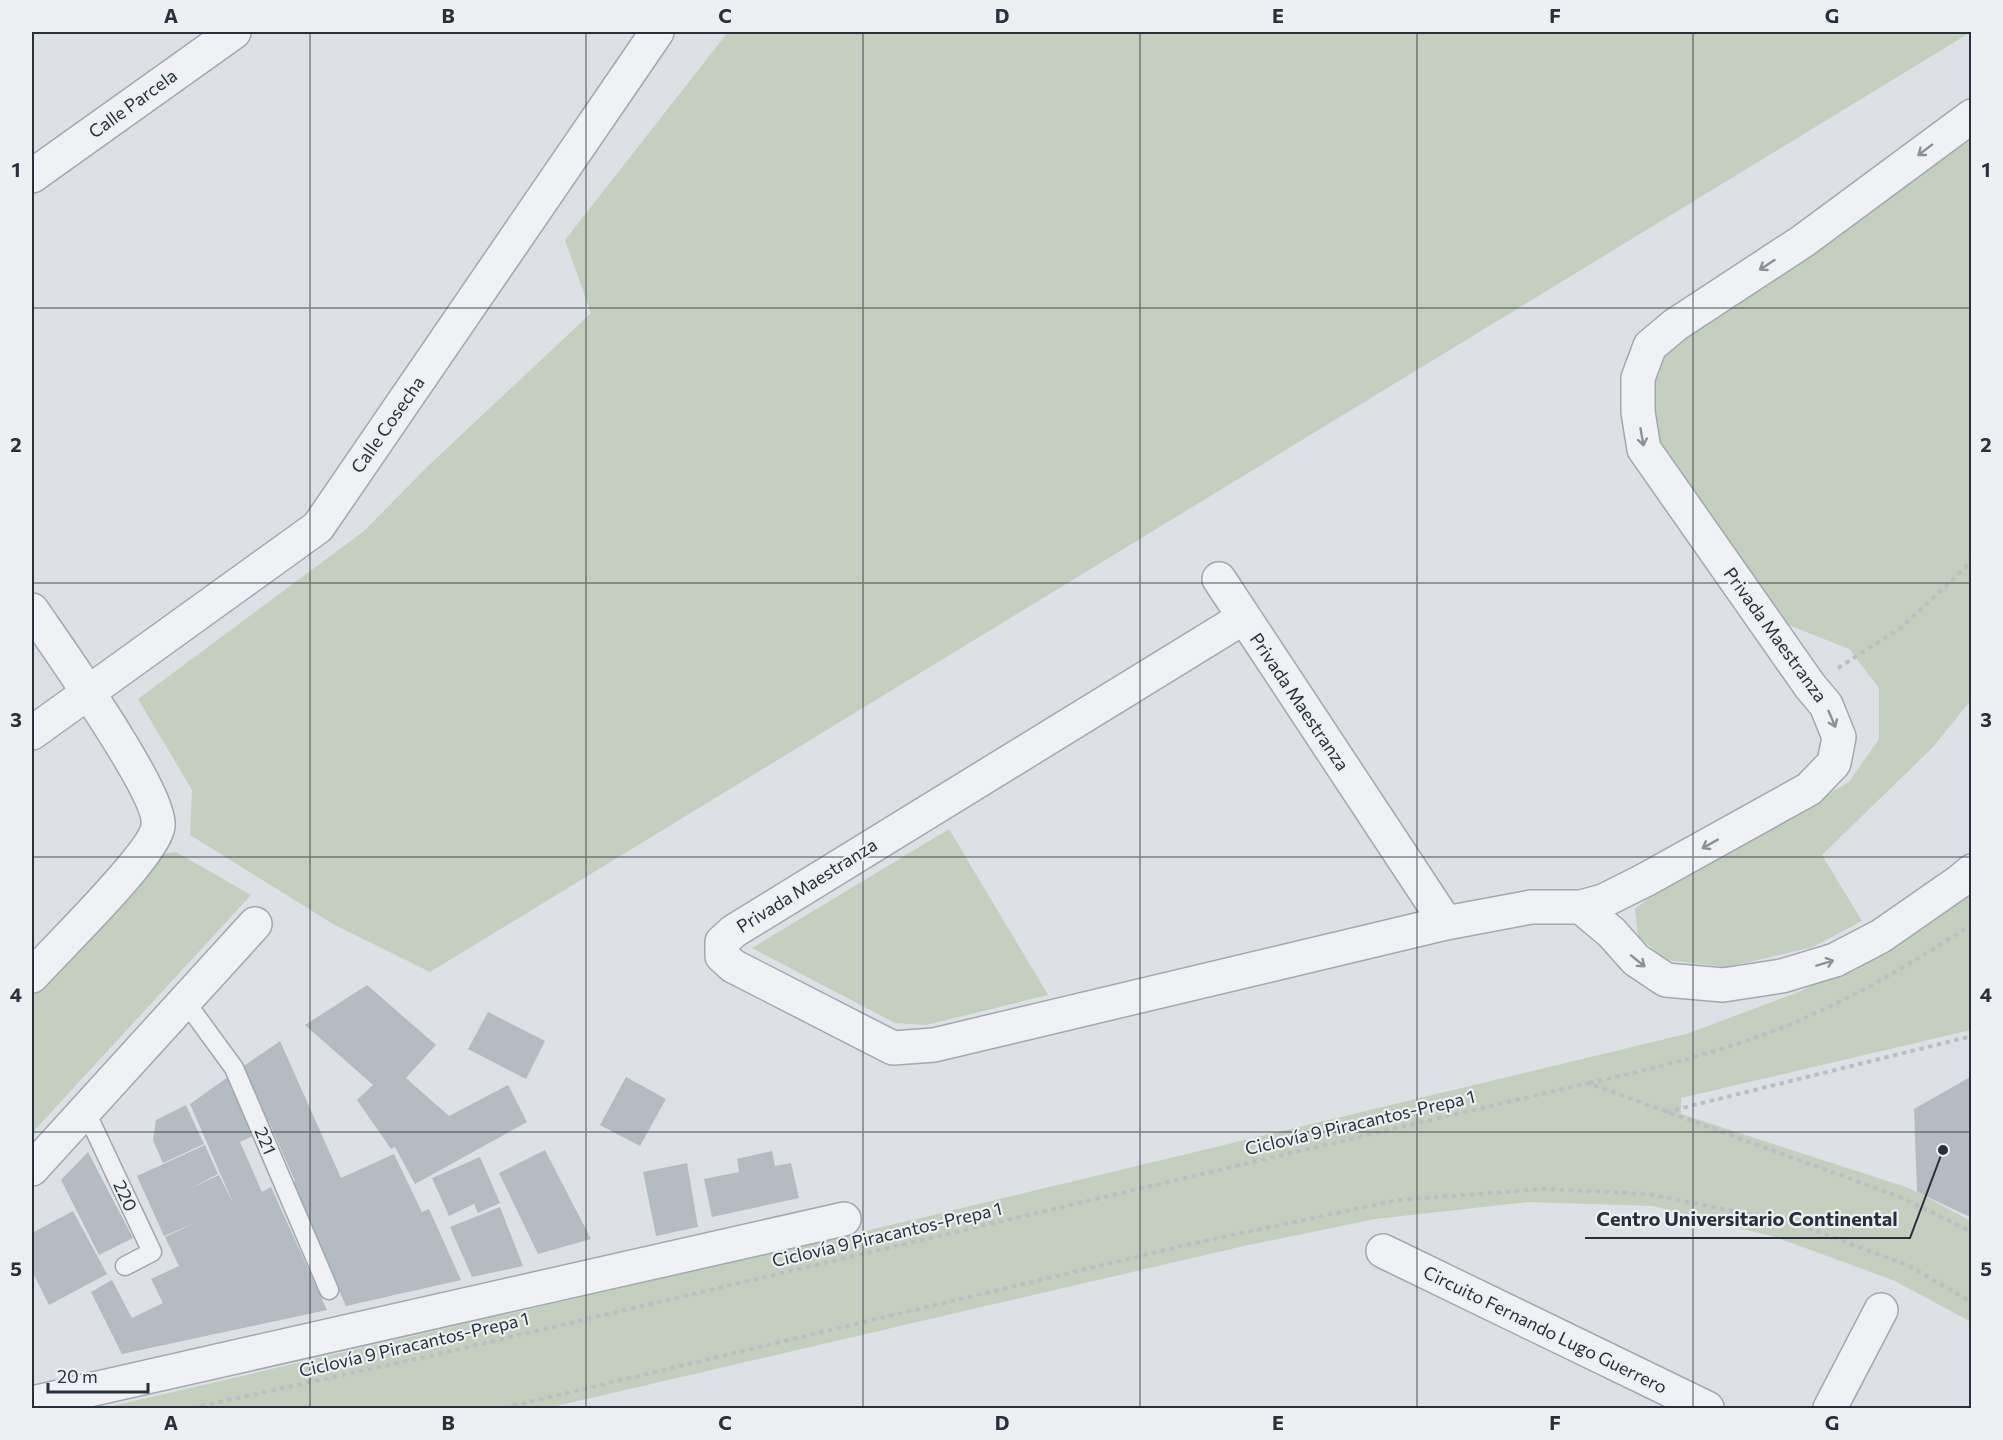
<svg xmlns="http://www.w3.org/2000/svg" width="2003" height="1440" viewBox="0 0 2003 1440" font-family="Commissioner,sans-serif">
	<rect width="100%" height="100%" fill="#dde1e5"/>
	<path fill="#c4cfbf" d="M728,32H1971L430,972L333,924L190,835L192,790L138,699L364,531L426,468L591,313L565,240Z
		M1971,131V700L1933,747L1822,855L1862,921L1813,947L1727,967L1666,960L1638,936L1635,909L1657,892L1849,782L1879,739V688L1849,649L1781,622L1654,433L1650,387L1667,347Z
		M949,829L1048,995L926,1025L895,1023L752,948Z
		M176,852L251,895L32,1133V954L125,859Z
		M1971,893V1030L1681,1098V1114L1909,1188L1971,1221V1322L1895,1281L1775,1237L1653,1206L1528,1202L1375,1219L1244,1246L548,1408H104L912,1220L1686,1034L1799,992L1873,956Z"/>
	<path fill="#b5bbc2" d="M367,985L436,1045L406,1078L449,1116L508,1085L527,1122L415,1184L395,1147L391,1149L357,1100L373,1085L305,1025Z
		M488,1012L545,1041L526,1079L468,1049Z
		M280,1041L341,1178L394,1154L422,1212L429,1209L461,1280L346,1306L291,1183L295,1181L269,1122L265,1123L241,1068Z
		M1972,1076V1218L1917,1192L1914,1109Z
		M228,1077L253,1136L240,1142L262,1192L271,1187L327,1310L122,1354L91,1292L112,1280L132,1318L163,1303L151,1279L179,1266L165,1237L197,1222L164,1236L137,1176L205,1145L218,1174L187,1190L219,1175L234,1205L190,1104Z
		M626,1077L666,1099L640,1146L600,1125Z
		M186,1105L204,1144L163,1163L153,1140L156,1120Z
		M545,1150L591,1239L538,1254L499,1173Z
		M772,1151L775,1166L791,1163L799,1198L712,1217L704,1179L739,1172L737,1159Z
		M88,1152L133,1238L99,1255L61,1180Z
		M480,1157L500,1203L478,1213L474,1204L449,1216L432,1178Z
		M687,1163L698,1227L656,1236L643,1172Z
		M500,1207L523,1266L472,1277L450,1227Z
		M73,1211L107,1274L49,1305L32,1271V1233Z"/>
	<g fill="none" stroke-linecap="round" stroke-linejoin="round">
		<defs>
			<path id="service" d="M185,1001L234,1068L329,1290
				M86,1112L152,1252L125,1266"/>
			<path id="minor" d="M32,176L234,32
				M1219,579L1446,923
				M32,610C55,644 162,793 158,826C155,854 55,950 32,976
				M1243,618L734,931L722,942V956L733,966L893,1048L934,1045L1446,923L1531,907H1581L1603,901L1645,880L1809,789L1834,763L1839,737L1826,705L1810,686L1644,449L1638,412V378L1650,346L1675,325L1803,241L1972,116
				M32,733L318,527L657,32
				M1581,907L1612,933L1636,960L1666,980L1723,985L1782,976L1835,960L1881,936L1960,881L1972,871
				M32,1169L255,924
				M1383,1251L1707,1408
				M32,1403L844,1219
				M1830,1408L1881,1310"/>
		</defs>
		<use href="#service" stroke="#a3a8af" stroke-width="21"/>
		<use href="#minor" stroke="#a3a8af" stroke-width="36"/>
		<path stroke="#bbbfc4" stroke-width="4" stroke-dasharray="4.5 4.5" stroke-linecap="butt" d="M1838,668L1902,627L1965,568L1972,556
			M1589,1083C1646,1070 1702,1057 1757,1037C1833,1010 1904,969 1972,924
			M1666,1112L1972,1036
			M192,1408L430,1356L1588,1083L1900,1197L1972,1232
			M504,1408L1195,1243L1398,1200L1544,1189L1648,1194L1798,1224L1909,1266L1972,1302"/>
		<use href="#service" stroke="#eff1f4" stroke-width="18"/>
		<use href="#minor" stroke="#eff1f4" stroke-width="33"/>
	</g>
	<defs><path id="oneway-shaft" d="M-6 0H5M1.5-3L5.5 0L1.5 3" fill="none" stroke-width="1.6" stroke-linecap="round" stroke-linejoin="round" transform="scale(1.5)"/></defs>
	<g stroke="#8c9098">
		<use href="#oneway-shaft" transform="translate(1925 150) rotate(143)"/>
		<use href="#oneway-shaft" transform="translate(1767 265) rotate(147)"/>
		<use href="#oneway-shaft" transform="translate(1642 437) rotate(80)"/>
		<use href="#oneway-shaft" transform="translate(1832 719) rotate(67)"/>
		<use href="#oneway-shaft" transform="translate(1710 844) rotate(151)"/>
		<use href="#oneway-shaft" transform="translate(1638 961) rotate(39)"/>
		<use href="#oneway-shaft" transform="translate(1825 963) rotate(-17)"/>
	</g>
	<path fill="none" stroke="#28303b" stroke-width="1.5" stroke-opacity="0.55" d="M310,32V1408M586,32V1408M863,32V1408M1140,32V1408M1417,32V1408M1693,32V1408M32,308H1972M32,583H1972M32,857H1972M32,1132H1972"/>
	<g text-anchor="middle" stroke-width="4.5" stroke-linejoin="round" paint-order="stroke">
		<g font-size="18" fill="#28303b" stroke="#ecf0f3">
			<text transform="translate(133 104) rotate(-36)" y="6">Calle Parcela</text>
			<text transform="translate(388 425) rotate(-55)" y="6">Calle Cosecha</text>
			<text transform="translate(1775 635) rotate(54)" y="6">Privada Maestranza</text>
			<text transform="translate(1299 702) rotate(56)" y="6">Privada Maestranza</text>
			<text transform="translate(807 886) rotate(-32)" y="6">Privada Maestranza</text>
			<text transform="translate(1360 1123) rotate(-13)" y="6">Ciclovía 9 Piracantos-Prepa 1</text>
			<text transform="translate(265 1141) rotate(67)" y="6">221</text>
			<text transform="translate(125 1196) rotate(65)" y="6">220</text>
			<text transform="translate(887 1235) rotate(-13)" y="6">Ciclovía 9 Piracantos-Prepa 1</text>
			<text transform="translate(1545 1330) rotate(26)" y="6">Circuito Fernando Lugo Guerrero</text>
			<text transform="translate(414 1345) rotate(-13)" y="6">Ciclovía 9 Piracantos-Prepa 1</text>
		</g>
	</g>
	<path fill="none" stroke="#28303b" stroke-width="2" d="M1943 1150L1910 1238H1585"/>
	<circle fill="#28303b" stroke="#ecf0f3" stroke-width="2" cx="1943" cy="1150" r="6"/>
	<g font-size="20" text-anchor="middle" font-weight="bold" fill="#28303b" stroke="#ecf0f3" stroke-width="4.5" stroke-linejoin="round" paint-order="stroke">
		<text x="1747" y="1226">Centro Universitario Continental</text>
	</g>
	<rect width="2003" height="1440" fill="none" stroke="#ecf0f3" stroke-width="66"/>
	<path d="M48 1383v9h100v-9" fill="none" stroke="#28303b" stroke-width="3"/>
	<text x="57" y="1383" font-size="18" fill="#28303b" stroke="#ecf0f3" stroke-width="4.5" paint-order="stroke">20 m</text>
	<rect x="33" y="33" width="1937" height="1374" fill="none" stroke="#28303b" stroke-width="2"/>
	<g font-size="20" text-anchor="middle" font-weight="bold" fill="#28303b">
		<text x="171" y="23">A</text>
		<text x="448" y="23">B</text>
		<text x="725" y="23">C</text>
		<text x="1002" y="23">D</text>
		<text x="1278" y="23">E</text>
		<text x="1555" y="23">F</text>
		<text x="1832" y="23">G</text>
		<text x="16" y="177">1</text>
		<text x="1986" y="177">1</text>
		<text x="16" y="452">2</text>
		<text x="1986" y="452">2</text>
		<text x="16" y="727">3</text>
		<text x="1986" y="727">3</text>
		<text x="16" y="1002">4</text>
		<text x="1986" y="1002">4</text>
		<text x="16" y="1276">5</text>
		<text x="1986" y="1276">5</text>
		<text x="171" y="1430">A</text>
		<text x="448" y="1430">B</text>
		<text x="725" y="1430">C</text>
		<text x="1002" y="1430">D</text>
		<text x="1278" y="1430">E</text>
		<text x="1555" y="1430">F</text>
		<text x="1832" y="1430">G</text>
	</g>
</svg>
